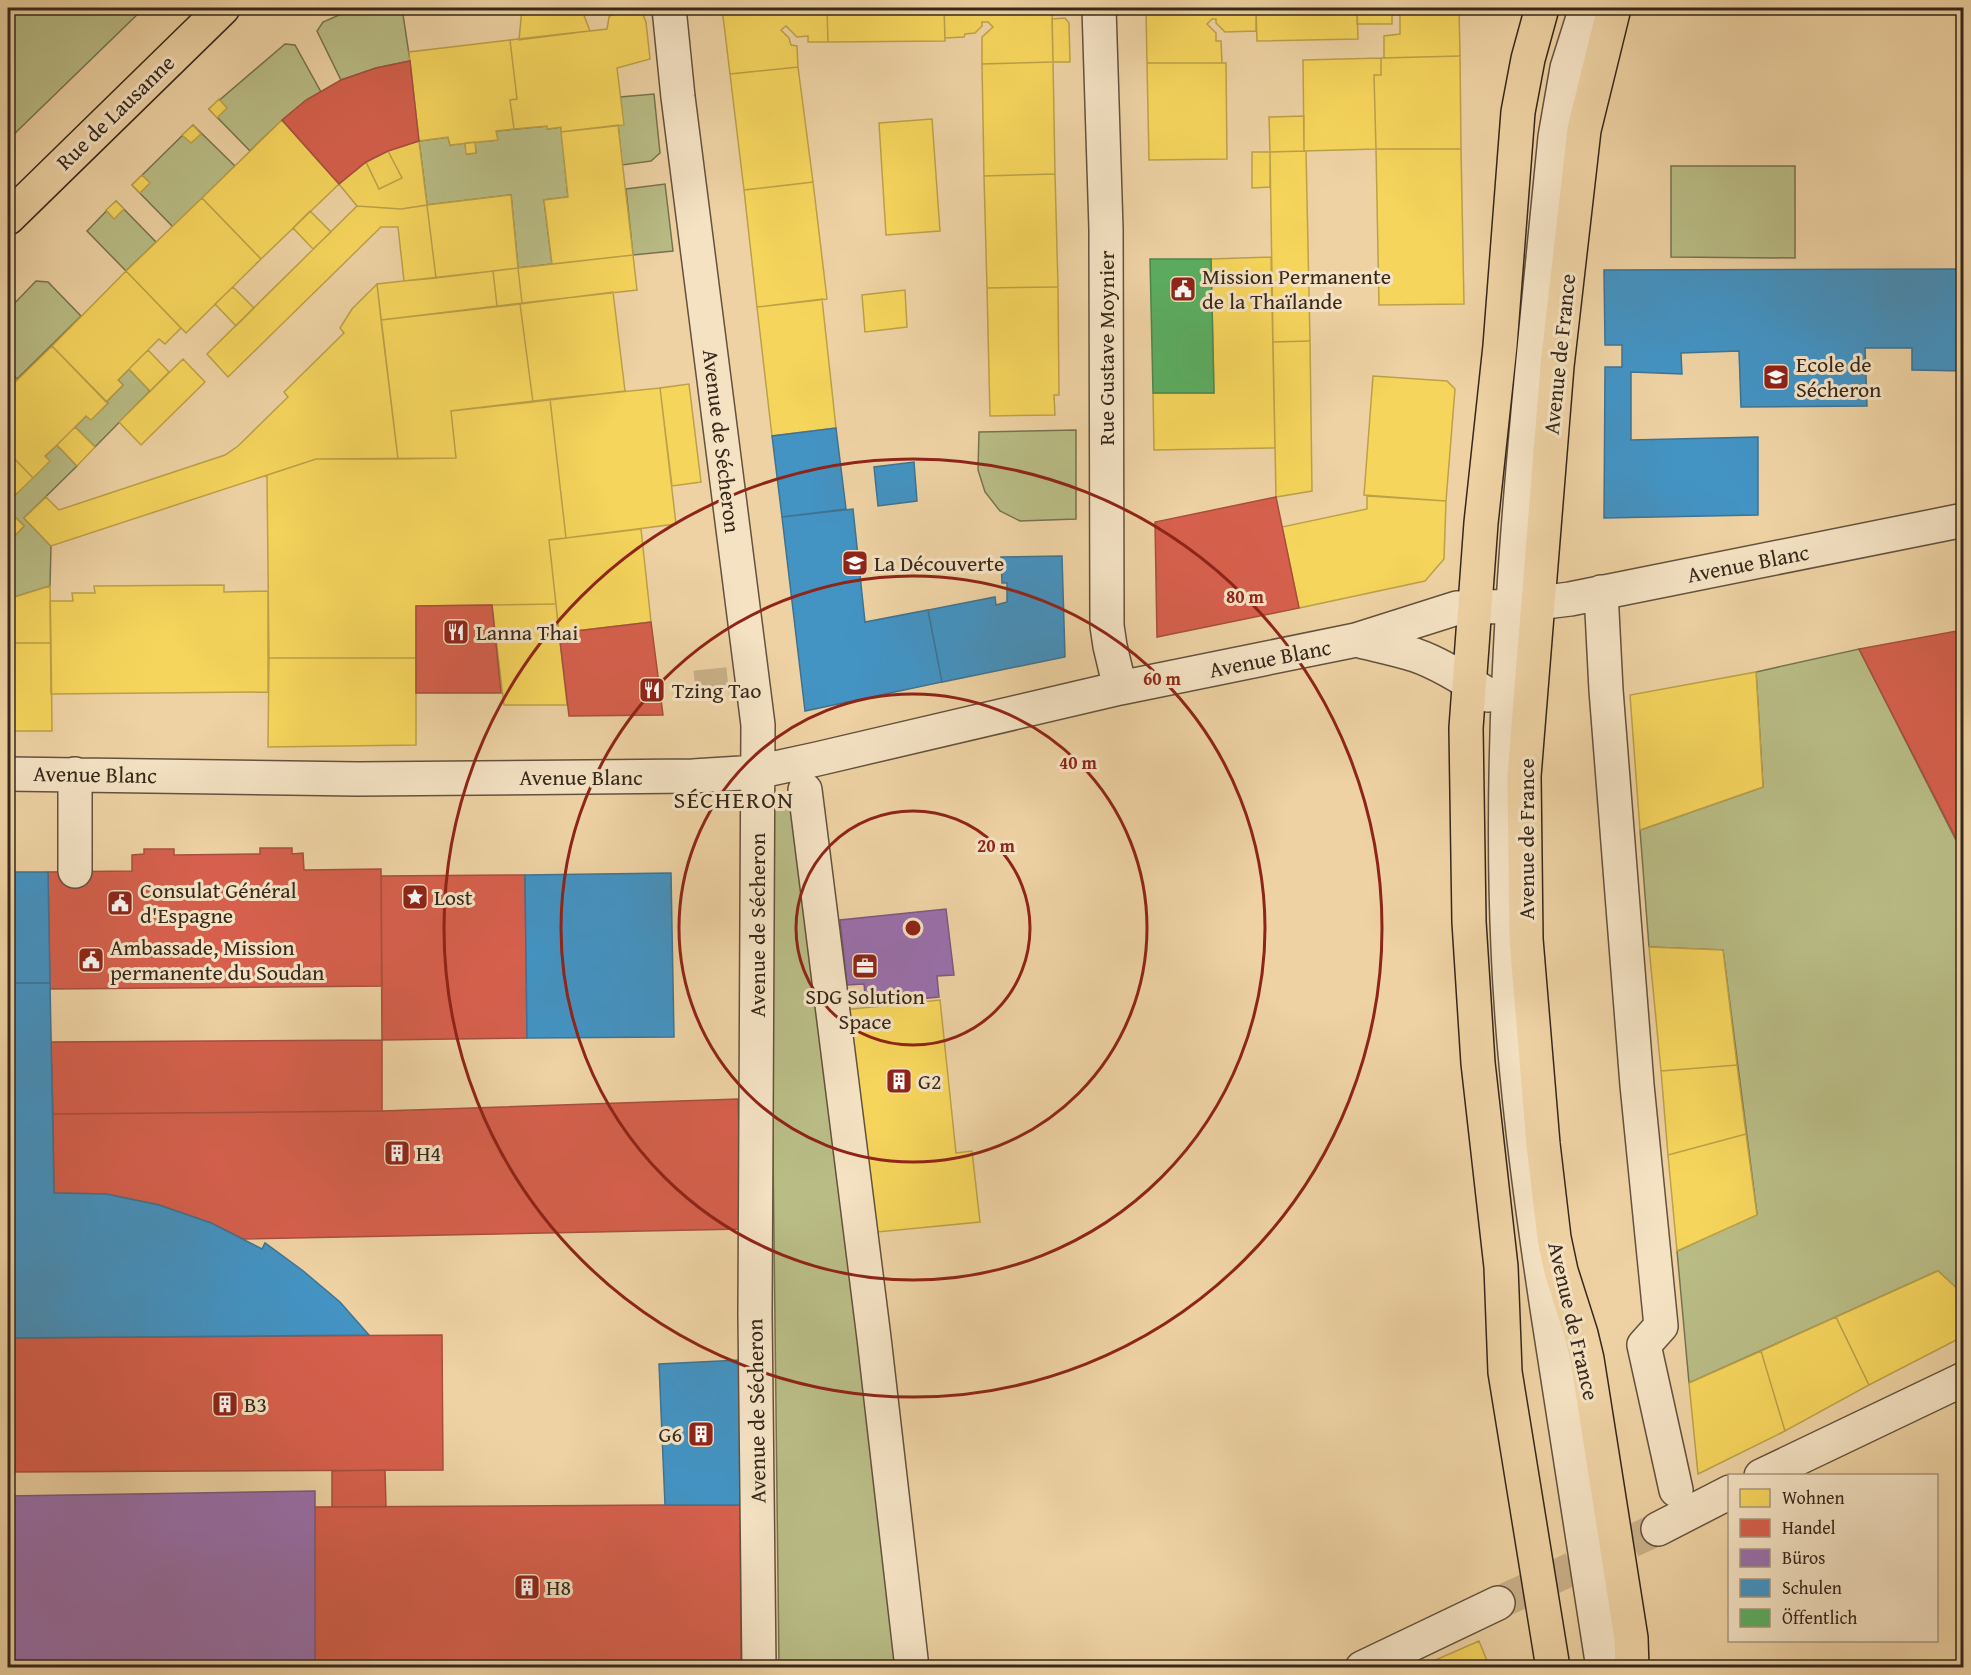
<svg xmlns="http://www.w3.org/2000/svg" width="1971" height="1675" viewBox="0 0 1971 1675" font-family="'Gentium Book Plus',serif">
	<rect width="100%" height="100%" fill="#eed2a3"/>
	<filter id="stains"><feTurbulence type="fractalNoise" baseFrequency=".00333" numOctaves="4"/><feColorMatrix values="0 0 0 0 .2 0 0 0 0 .09 0 0 0 0 .02 0 0 0 .5 -.17"/></filter>
	<radialGradient id="worn" r=".72"><stop offset=".6" stop-color="#630" stop-opacity="0"/><stop offset="1" stop-color="#630" stop-opacity=".3"/></radialGradient>
	<path fill="#b9bc85" stroke="#787250" stroke-width="1.5" d="M8,8H144L8,140Z
		M355,8H402L410,61L376,68L341,80L317,31L323,22Z
		M285,44L295,45L321,92C294,108 272,129 250,151L209,109Z
		M654,94L660,153L651,161L622,165L618,125L620,97Z
		M193,125L235,166L173,227L132,185Z
		M547,126L548,129L561,127L568,197L544,200L552,264L518,268L511,195L427,205L419,141L448,137L450,145L465,143L467,154L476,153L475,142L497,140L496,131Z
		M1671,166H1795V258L1671,257Z
		M665,184L673,251L633,255L626,189Z
		M116,201L156,242L126,271L87,231Z
		M36,281L48,282L81,316L17,379L8,369V310Z
		M129,369L150,391L95,447L75,427L86,416L91,419L108,403L106,402L123,385L118,380Z
		M1076,430V519L1020,521L1000,511L985,492L978,470L979,432Z
		M57,445L77,466L24,518L51,546L50,586L8,599V543L24,526L8,510V502L49,461L45,456Z
		M1859,649L1963,854V1295L1938,1271L1689,1383L1677,1251L1757,1214L1723,950L1649,947L1640,830L1763,787L1756,672Z
		M800,799L908,1667H779L769,807Z"/>
	<path fill="#f6d55c" stroke="#bca148" stroke-width="1.5" d="M522,8H581L590,31L519,40Z
		M621,8H631L643,15L646,22L650,59L617,68L624,125L561,132V127L547,129V126L514,129L510,100L517,99L510,40L607,29L609,17Z
		M722,8H827L828,42H808V36L797,37L786,26L781,30L789,38L791,45L797,46L798,67L730,74Z
		M827,8H944L945,41L828,42Z
		M944,8H1052L1053,62L982,64V37L993,27L988,22H982V26L975,33L965,34L964,37L945,38Z
		M1146,8H1256V31L1225,32L1216,23V19H1212L1207,24L1216,33V41H1221L1222,63H1147Z
		M1256,8H1357L1358,39L1257,41Z
		M1357,8H1459L1460,56L1384,58V36L1400,34V13H1395L1392,16V24H1357Z
		M1065,18L1069,23L1070,62H1053L1052,19Z
		M510,40L517,99L510,100L514,129L496,131L498,140L450,145L448,137L419,141L409,52Z
		M1460,56L1461,149H1376L1374,75H1381V58Z
		M1381,58V75H1374L1376,149L1304,151L1303,60Z
		M1053,62L1055,174L984,176L982,64Z
		M1147,63H1226L1227,159L1149,160Z
		M798,67L813,182L744,190L730,74Z
		M219,99L227,108L217,118L209,109Z
		M1304,116V151L1270,152L1269,117Z
		M932,119L940,231L886,235L879,123Z
		M282,120L339,184L261,259L202,198Z
		M193,125L201,134L191,143L182,135Z
		M618,125L633,255L552,264L544,200L568,197L561,132Z
		M419,141L427,205L401,209L357,206L339,184L366,162L379,189L402,178L388,151Z
		M475,142L476,153L466,154L465,143Z
		M1376,149H1461L1464,304L1379,305Z
		M388,151L402,178L379,189L366,162Z
		M1306,151L1310,341L1273,342L1270,152Z
		M1252,152H1270V187L1252,188Z
		M1055,174L1058,287L987,288L984,176Z
		M142,175L150,183L140,193L132,185Z
		M813,182L827,299L757,307L744,190Z
		M511,195L518,268L436,278L427,205Z
		M202,198L261,259L186,333L126,271Z
		M116,201L124,209L114,219L106,210Z
		M427,205L436,278L404,281L398,227H381L228,377L207,354L357,206L401,209Z
		M310,211L331,232L313,249L293,228Z
		M633,255L637,290L522,303L518,268Z
		M1271,257L1275,448L1154,450L1153,393H1214L1211,259Z
		M518,268L522,303L497,306L493,271Z
		M126,271L181,328L165,344L159,339L118,380L123,385L106,402L52,346Z
		M493,271L497,306L381,320L377,284Z
		M377,284L398,459H316L51,546L24,518L46,497L59,510L225,455L238,446L288,397L284,392L344,333L340,328L352,309Z
		M233,287L254,308L236,326L215,304Z
		M1058,287L1059,395H1054L1055,415L990,416L987,288Z
		M905,290L907,327L865,332L862,295Z
		M613,292L625,391L533,402L520,304Z
		M822,299L836,428L772,436L757,307Z
		M520,304L533,402L451,411L456,458L398,459L381,320Z
		M1310,341L1312,491L1276,497L1273,342Z
		M52,346L108,403L91,420L86,416L57,445L45,456L50,461L33,478L8,452V389Z
		M148,350L169,372L150,391L129,369Z
		M183,359L205,382L141,445L119,422Z
		M1373,376L1447,381L1455,389L1446,501L1364,495Z
		M689,384L701,482L672,486L660,388Z
		M660,388L676,524L566,538L550,399Z
		M550,399L566,538L549,540L556,604L416,606V658H269L267,475L316,459L456,458L451,411Z
		M75,427L95,447L77,466L57,445Z
		M8,452L33,478L8,502Z
		M1367,496L1446,501L1444,559L1425,581L1299,608L1282,527L1367,509Z
		M8,510L24,526L8,543Z
		M641,529L651,622L559,633L549,540Z
		M224,585V592L268,591V692L51,694L50,601H73L72,593H95L94,586Z
		M50,586L51,643H8V599Z
		M556,604L567,705H504L492,605Z
		M8,643H51L52,731H8Z
		M269,658H416V745L268,747Z
		M1756,672L1763,787L1640,830L1630,695Z
		M1649,947L1723,950L1737,1065L1661,1071Z
		M940,1000L956,1153L972,1151L980,1222L867,1233L843,1010Z
		M1737,1065L1746,1134L1668,1155L1661,1071Z
		M1746,1134L1757,1215L1677,1251L1668,1155Z
		M1938,1271L1964,1295V1336L1869,1385L1836,1317Z
		M1836,1317L1869,1385L1785,1431L1761,1351Z
		M1761,1351L1785,1431L1698,1474L1689,1383Z
		M1479,1641L1490,1668H1417Z"/>
	<path fill="#d6604d" stroke="#a64f3e" stroke-width="1.5" d="M410,61L419,141L388,151L366,162L339,184L282,120L306,100L341,80L376,68Z
		M1276,497L1299,608L1157,637L1155,522Z
		M492,605L501,693H416V606Z
		M651,622L663,715L569,716L559,633Z
		M1962,630L1964,633V854L1859,649Z
		M260,848H292V854L303,853L304,870L381,869L382,986L50,989L48,872L132,871V855L144,854V849H174V855L260,854Z
		M525,875L527,1038L382,1040L381,876Z
		M382,1040V1111L53,1114L51,1042Z
		M738,1099L742,1229L243,1239L211,1223L159,1205L106,1194L54,1193L53,1114L382,1111Z
		M442,1335L443,1470L8,1472V1338Z
		M385,1470L386,1507H332V1471Z
		M665,1505H740L741,1668H313L315,1507Z"/>
	<path fill="#9970ab" stroke="#7b5a80" stroke-width="1.5" d="M946,909L954,975L937,976L939,997L866,1004L864,984L847,985L840,920Z
		M315,1491V1668H8V1496Z"/>
	<path fill="#4393c3" stroke="#3f7391" stroke-width="1.5" d="M1964,269V371L1912,370V348H1865L1867,406L1741,407L1739,351L1681,353L1682,374L1631,372V440L1758,437V515L1604,518L1605,367H1622V345H1605L1604,270Z
		M836,428L846,509L782,517L772,436Z
		M914,462L917,501L878,506L874,467Z
		M853,509L865,622L928,610L942,682L805,711L782,517Z
		M1062,556L1065,657L942,682L928,610L995,597L996,605L1007,602V583H1002L1001,557Z
		M8,872H48L50,983H8Z
		M671,873L674,1037L527,1038L525,875Z
		M8,983H50L54,1193L106,1194L159,1205L211,1223L262,1249L265,1243L302,1270L340,1302L369,1335L8,1338Z
		M740,1360V1505H665L659,1364Z"/>
	<path fill="#5aae61" stroke="#4f864c" stroke-width="1.5" d="M1150,259H1211L1214,393H1153Z"/>
	<g fill="none" stroke-linecap="round" stroke-linejoin="round">
		<path stroke="#c9b088" stroke-width="33" stroke-dasharray="33 16" stroke-linecap="butt" d="M710,669L712,689
			M1498,1603L1658,1529"/>
		<defs>
			<path id="minor" d="M669,8L678,97L758,725L755,1314L759,1668
				M1099,8L1106,229L1107,626L1110,646L1120,688
				M1586,8L1567,68L1555,137C1529,406 1496,676 1508,947C1513,1068 1529,1188 1547,1308C1565,1428 1584,1548 1603,1668
				M1601,592L1606,690L1637,1085L1661,1326L1644,1345L1676,1490
				M1356,640C1376,645 1396,649 1415,655C1441,664 1466,680 1488,695
				M8,774L358,779L693,776L757,772L817,759L1120,688L1356,640L1457,608L1512,606L1570,599L1964,520
				M805,790L874,1338L912,1668
				M75,871V774
				M1761,1476L1964,1379
				M1658,1529L1730,1492
				M1362,1668L1498,1603"/>
			<path id="major" d="M1542,8L1528,59L1518,112L1500,346L1481,523L1466,728L1469,922L1478,1063L1501,1267L1505,1372L1553,1668
				M1614,8L1584,130L1557,366L1524,776L1526,939L1543,1144L1554,1238L1561,1271L1581,1334L1587,1359L1631,1638L1632,1668
				M8,218L223,8"/>
		</defs>
		<use href="#minor" stroke="#64523d" stroke-width="36"/>
		<use href="#major" stroke="#36281b" stroke-width="36"/>
		<use href="#minor" stroke="#f4e2c3" stroke-width="33"/>
		<use href="#major" stroke="#eed2a3" stroke-width="33"/>
	</g>
	<g fill="none" stroke="#8f2418" stroke-width="3">
		<circle cx="913" cy="928" r="117"/>
		<circle cx="913" cy="928" r="234"/>
		<circle cx="913" cy="928" r="352"/>
		<circle cx="913" cy="928" r="469"/>
	</g>
	<defs>
		<symbol id="civic-square" viewBox="-11 -11 22 22"><rect x="-9" y="-9" width="18" height="18" rx="4" fill="#8f2418" stroke="#f4e2c3"/><path d="M-.6-6.5H3V-4.5H.6V-3L4-1V1h2V6H-6V1h2V-1L-.6-3ZM-1.2 2.5V6h2.4V2.5Z" fill="#fff"/></symbol>
		<symbol id="school-square" viewBox="-11 -11 22 22"><rect x="-9" y="-9" width="18" height="18" rx="4" fill="#8f2418" stroke="#f4e2c3"/><path d="M0-5L7-2L0 1L-7-2ZM-4 1L0 2.5L4 1V4Q0 6-4 4Z" fill="#fff"/></symbol>
		<symbol id="restaurant-square" viewBox="-11 -11 22 22"><rect x="-9" y="-9" width="18" height="18" rx="4" fill="#8f2418" stroke="#f4e2c3"/><path d="M-5-6h1v4h1v-4h1v4h1v-4h1v5L-1.5 .5V6h-2V.5L-5-1ZM5-6V6H3V1.5H1.5Q1.5-4 5-6Z" fill="#fff"/></symbol>
		<symbol id="sight-square" viewBox="-11 -11 22 22"><rect x="-9" y="-9" width="18" height="18" rx="4" fill="#8f2418" stroke="#f4e2c3"/><path d="M0-6L1.8-2.2L6-1.7L2.9 1.2L3.7 5.4L0 3.3L-3.7 5.4L-2.9 1.2L-6-1.7L-1.8-2.2Z" fill="#fff"/></symbol>
		<symbol id="office-square" viewBox="-11 -11 22 22"><rect x="-9" y="-9" width="18" height="18" rx="4" fill="#8f2418" stroke="#f4e2c3"/><path d="M-6-3h4V-5.5h4V-3h4V5H-6ZM-1-4.5V-3h2v-1.5ZM-6 0V1H6V0Z" fill="#fff"/></symbol>
		<symbol id="building-square" viewBox="-11 -11 22 22"><rect x="-9" y="-9" width="18" height="18" rx="4" fill="#8f2418" stroke="#f4e2c3"/><path d="M-4-6H4V6H1V3H-1V6H-4ZM-2.5-4.3h1.7v1.8h-1.7ZM.8-4.3h1.7v1.8H.8ZM-2.5-1h1.7V.8h-1.7ZM.8-1h1.7V.8H.8Z" fill="#fff"/></symbol>
	</defs>
	<g fill-rule="evenodd">
		<use href="#civic-square" x="1168" y="274" width="30" height="30"/>
		<use href="#school-square" x="1761" y="362" width="30" height="30"/>
		<use href="#school-square" x="840" y="548" width="30" height="30"/>
		<use href="#restaurant-square" x="441" y="617" width="30" height="30"/>
		<use href="#restaurant-square" x="637" y="675" width="30" height="30"/>
		<use href="#sight-square" x="400" y="882" width="30" height="30"/>
		<use href="#civic-square" x="105" y="888" width="30" height="30"/>
		<use href="#civic-square" x="76" y="945" width="30" height="30"/>
		<use href="#office-square" x="850" y="951" width="30" height="30"/>
		<use href="#building-square" x="884" y="1066" width="30" height="30"/>
		<use href="#building-square" x="382" y="1138" width="30" height="30"/>
		<use href="#building-square" x="210" y="1389" width="30" height="30"/>
		<use href="#building-square" x="686" y="1419" width="30" height="30"/>
		<use href="#building-square" x="512" y="1572" width="30" height="30"/>
	</g>
	<g text-anchor="middle" stroke-width="6" stroke-linejoin="round" paint-order="stroke">
		<g font-size="22" fill="#36281b" stroke="#f4e2c3">
			<text transform="translate(115 112) rotate(-44)" y="8">Rue de Lausanne</text>
			<text transform="translate(1106 348) rotate(-90)" y="8">Rue Gustave Moynier</text>
			<text transform="translate(1559 354) rotate(-84)" y="8">Avenue de France</text>
			<text transform="translate(722 441) rotate(83)" y="8">Avenue de Sécheron</text>
			<text transform="translate(1748 563) rotate(-11)" y="8">Avenue Blanc</text>
			<text transform="translate(1270 658) rotate(-11)" y="8">Avenue Blanc</text>
			<text transform="translate(95 774) rotate(1)" y="8">Avenue Blanc</text>
			<text x="581" y="785">Avenue Blanc</text>
			<text transform="translate(1526 839) rotate(-90)" y="8">Avenue de France</text>
			<text transform="translate(757 925) rotate(-90)" y="8">Avenue de Sécheron</text>
			<text transform="translate(1574 1321) rotate(77)" y="8">Avenue de France</text>
			<text transform="translate(756 1411) rotate(-91)" y="8">Avenue de Sécheron</text>
		</g>
		<g font-size="22" fill="#36281b" stroke="#f4e2c3" text-anchor="start">
			<text x="1202" y="284">Mission Permanente<tspan x="1202" dy="25">de la Thaïlande</tspan></text>
			<text x="1796" y="372">Ecole de<tspan x="1796" dy="25">Sécheron</tspan></text>
			<text x="874" y="571">La Découverte</text>
			<text x="476" y="640">Lanna Thai</text>
			<text x="672" y="698">Tzing Tao</text>
			<text x="140" y="898">Consulat Général<tspan x="140" dy="25">d'Espagne</tspan></text>
			<text x="434" y="905">Lost</text>
			<text x="110" y="955">Ambassade, Mission<tspan x="110" dy="25">permanente du Soudan</tspan></text>
			<text x="865" y="1004" text-anchor="middle">SDG Solution<tspan x="865" dy="25">Space</tspan></text>
			<text x="918" y="1089">G2</text>
			<text x="416" y="1161">H4</text>
			<text x="244" y="1412">B3</text>
			<text x="682" y="1442" text-anchor="end">G6</text>
			<text x="546" y="1595">H8</text>
		</g>
		<g font-size="24" letter-spacing="1.5" fill="#36281b" stroke="#f4e2c3">
			<text x="734" y="808">SÉCHERON</text>
		</g>
	</g>
	<circle cx="913" cy="928" r="9" fill="#8f2418" stroke="#f4e2c3" stroke-width="3"/>
	<g font-size="18" text-anchor="middle" font-weight="bold" fill="#8f2418" stroke="#f4e2c3" stroke-width="6" stroke-linejoin="round" paint-order="stroke">
		<text x="1245" y="603">80 m</text>
		<text x="1162" y="685">60 m</text>
		<text x="1078" y="769">40 m</text>
		<text x="996" y="852">20 m</text>
	</g>
	<rect width="1971" height="1675" fill="none" stroke="#eed2a3" stroke-width="30"/>
	<rect x="9" y="9" width="1953" height="1657" fill="none" stroke="#36281b" stroke-width="3"/>
	<rect x="15" y="15" width="1941" height="1645" fill="none" stroke="#36281b" stroke-width="1.5"/>
	<rect x="1728" y="1474" width="210" height="168" fill="#f4e2c3" stroke="#a89880" stroke-width="1.5"/>
	<rect x="1740" y="1489" width="30" height="18" fill="#f6d55c" stroke="#a89880" stroke-width="1.5"/>
	<text x="1782" y="1504" font-size="18" fill="#36281b">Wohnen</text>
	<rect x="1740" y="1519" width="30" height="18" fill="#d6604d" stroke="#a89880" stroke-width="1.5"/>
	<text x="1782" y="1534" font-size="18" fill="#36281b">Handel</text>
	<rect x="1740" y="1549" width="30" height="18" fill="#9970ab" stroke="#a89880" stroke-width="1.5"/>
	<text x="1782" y="1564" font-size="18" fill="#36281b">Büros</text>
	<rect x="1740" y="1579" width="30" height="18" fill="#4393c3" stroke="#a89880" stroke-width="1.5"/>
	<text x="1782" y="1594" font-size="18" fill="#36281b">Schulen</text>
	<rect x="1740" y="1609" width="30" height="18" fill="#5aae61" stroke="#a89880" stroke-width="1.5"/>
	<text x="1782" y="1624" font-size="18" fill="#36281b">Öffentlich</text>
	<rect width="100%" height="100%" filter="url(#stains)"/>
	<rect width="100%" height="100%" fill="url(#worn)"/>
</svg>
